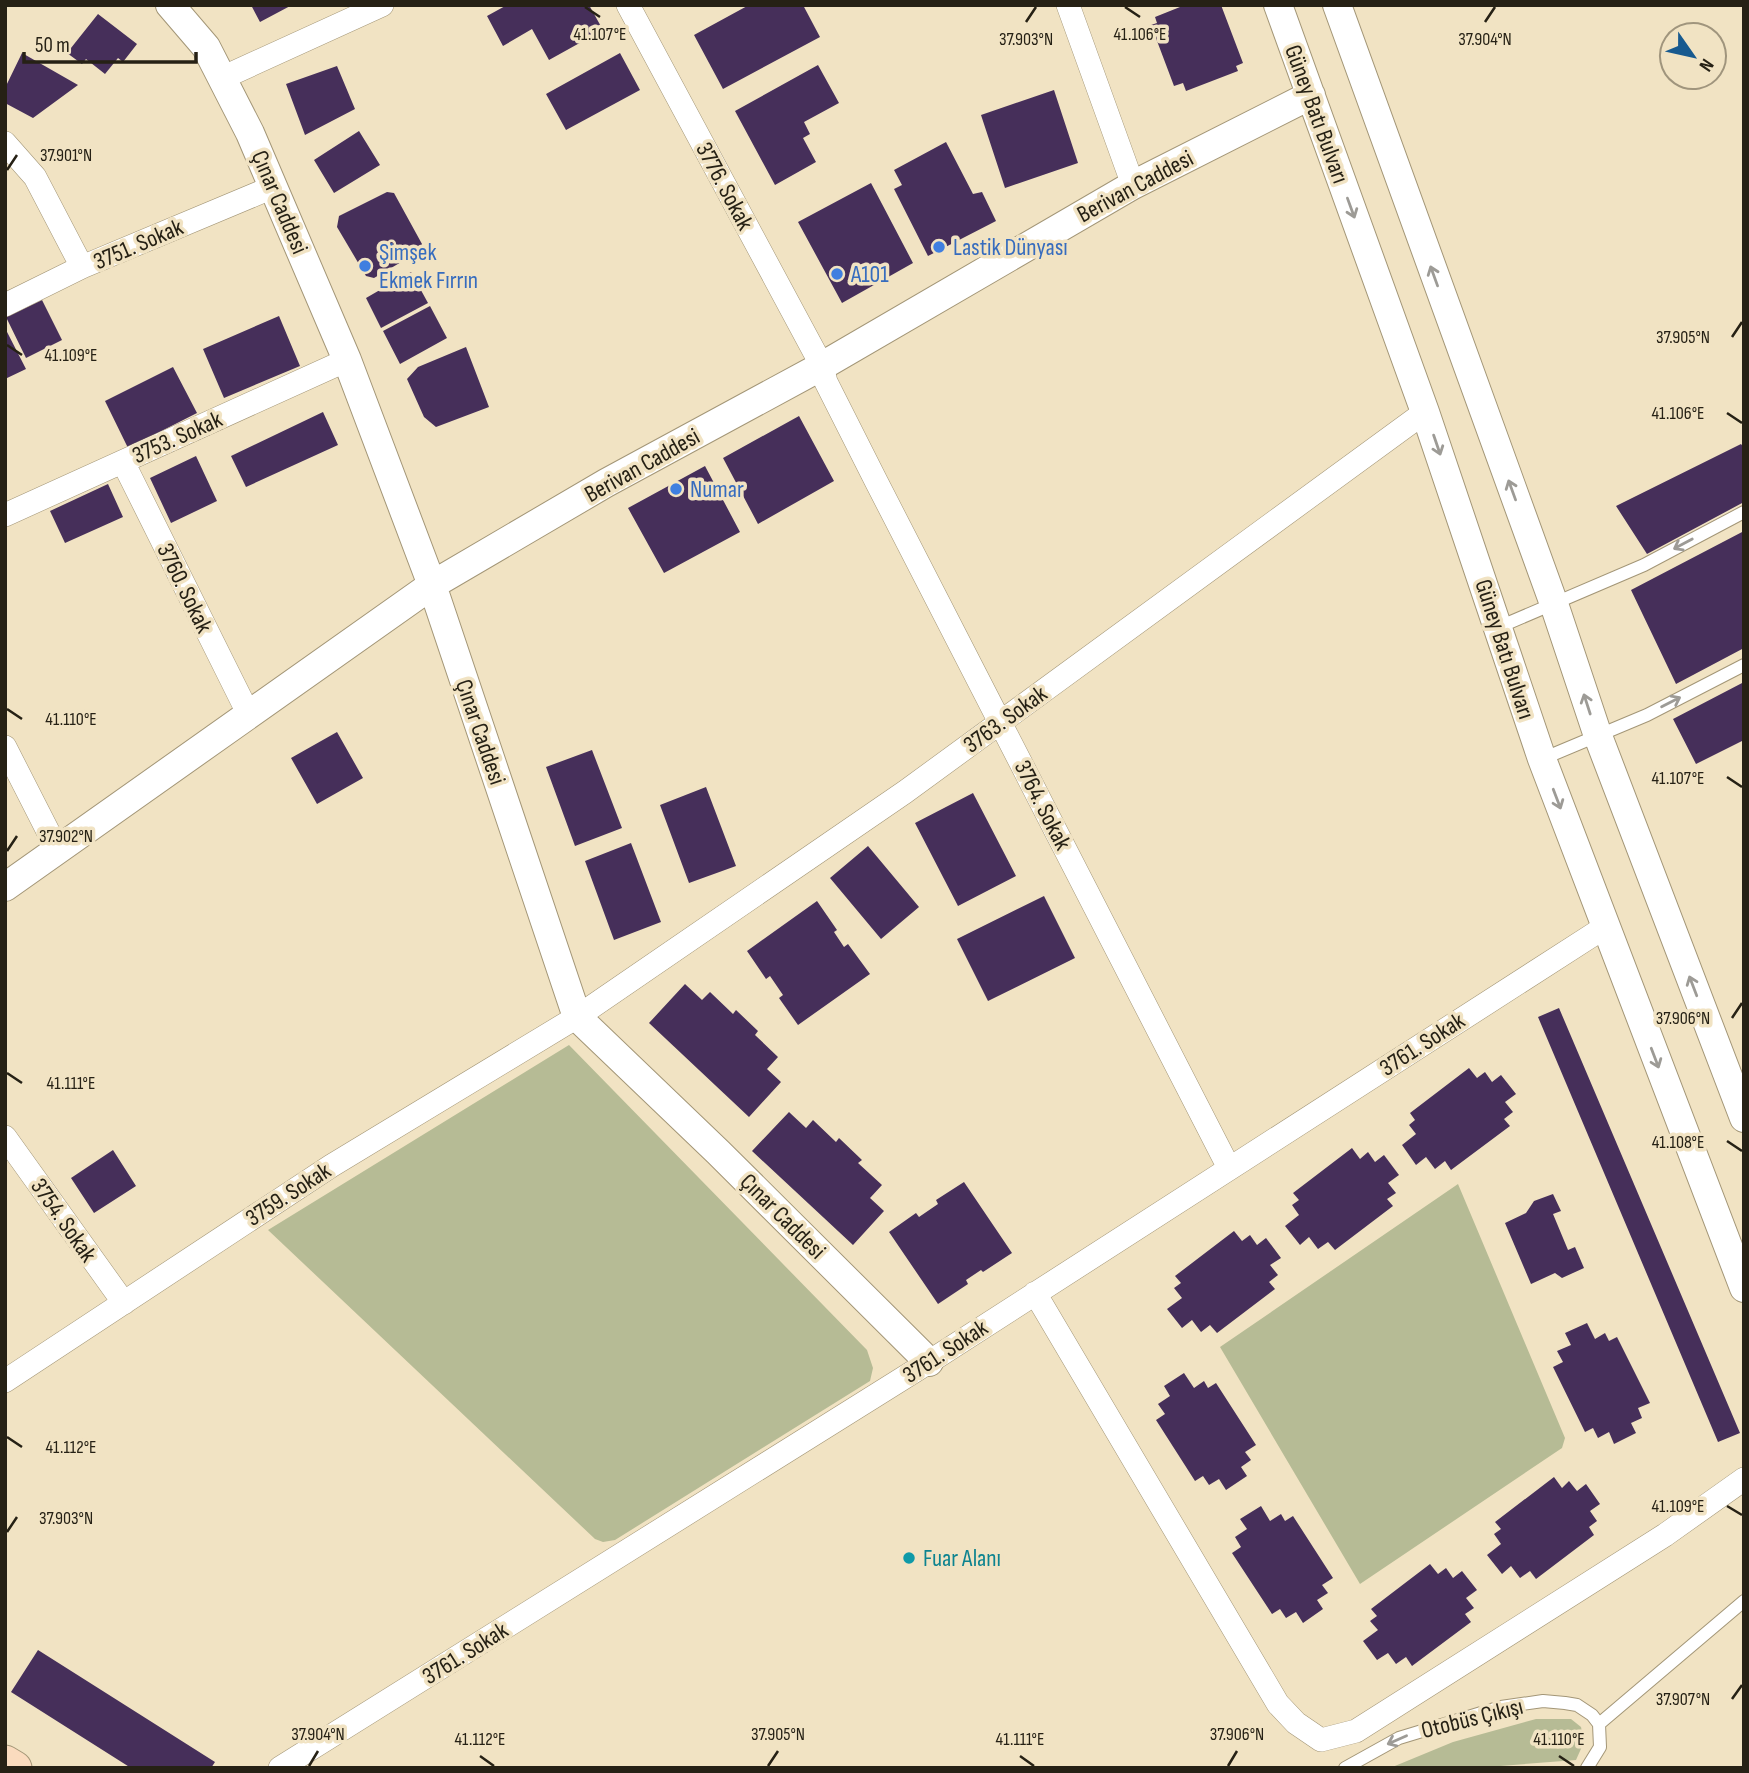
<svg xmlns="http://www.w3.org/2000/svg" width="1749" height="1773" viewBox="0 0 1749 1773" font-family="'Sofia Sans Condensed',sans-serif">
	<rect width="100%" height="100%" fill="#f1e3c3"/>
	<path fill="#b6bb95" d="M569,1045L867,1350L873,1368L870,1381L615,1540L603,1542L595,1539L268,1230Z
		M1458,1184L1565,1438L1562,1448L1360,1584L1220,1347Z
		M1536,1719H1571L1581,1727L1584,1742L1576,1760L1475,1768H1390L1453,1742Z"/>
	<path fill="#462f5a" d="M251,5H292L260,22Z
		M507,5H589L603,30L549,60L532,29L503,46L487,16Z
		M749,5H803L820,37L723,89L694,35Z
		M1185,5H1221L1243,63L1236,66L1238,71L1186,91L1183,83L1174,86L1151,25L1157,23L1155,17Z
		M98,14L137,44L123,62L118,58L105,74L86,59L82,64L67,53Z
		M22,53L78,85L33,118L5,103V88Z
		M620,53L640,90L566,130L546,94Z
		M818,65L839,103L804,122L810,134L803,138L816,162L775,185L735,111Z
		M337,66L355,109L305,135L286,84Z
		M1054,90L1078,163L1005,188L981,115Z
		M359,131L380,165L334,193L314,160Z
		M946,142L973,194L982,192L996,221L928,256L894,189L902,185L894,170Z
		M871,183L913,263L842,303L798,222Z
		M387,192L394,193L422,244L420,251L374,278L366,276L337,227L339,216Z
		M411,272L428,303L381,328L366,298Z
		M42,300L62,340L26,358L6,317Z
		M430,306L447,338L400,364L383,331Z
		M279,316L300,366L224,398L203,349Z
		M5,328L26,369L5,379Z
		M466,347L489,407L436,427L424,417L407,379L418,367Z
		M173,367L197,413L128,448L105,401Z
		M323,412L338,445L246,487L231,456Z
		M799,416L834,481L758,524L723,458Z
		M1741,444L1744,448V502L1647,554L1616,506Z
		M196,456L217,501L171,523L150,478Z
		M705,466L740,532L664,573L628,508Z
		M108,484L123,517L65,543L50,511Z
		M1744,531V648L1676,684L1631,590Z
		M1744,682V740L1696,764L1673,719Z
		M337,732L363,778L317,804L291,758Z
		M592,750L622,828L575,846L546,767Z
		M706,787L736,866L689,883L660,805Z
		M973,793L1016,876L958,906L915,823Z
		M631,843L661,922L614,940L585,861Z
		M868,846L919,907L881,939L830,878Z
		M1044,896L1075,958L988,1001L957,939Z
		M817,901L837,930L834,932L844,947L848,944L870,974L798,1025L779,998L783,995L770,976L766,979L747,951Z
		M685,984L702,1000L710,992L733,1014L736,1010L758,1031L755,1035L778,1057L767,1069L781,1082L749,1117L649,1023Z
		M1559,1008L1740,1433L1718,1442L1538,1017Z
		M1469,1068L1477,1078L1485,1072L1492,1082L1501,1075L1516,1094L1505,1102L1513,1112L1504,1119L1510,1126L1451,1170L1445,1161L1435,1169L1426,1157L1416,1165L1402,1145L1416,1134L1409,1125L1415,1120L1410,1113Z
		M789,1112L806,1128L813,1120L836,1142L839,1138L862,1160L858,1163L882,1185L870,1198L884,1211L853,1245L752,1151Z
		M1352,1148L1360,1159L1368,1152L1375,1162L1384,1155L1399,1175L1388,1183L1396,1193L1387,1199L1393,1206L1335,1250L1328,1242L1318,1249L1309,1237L1300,1245L1285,1226L1299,1215L1292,1205L1299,1200L1293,1193Z
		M113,1150L136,1186L94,1213L71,1178Z
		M964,1182L1012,1253L983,1272L981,1270L966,1280L968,1284L938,1304L889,1232L916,1213L919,1217L938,1204L936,1200Z
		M1553,1194L1561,1211L1553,1214L1568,1250L1575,1247L1584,1268L1562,1278L1555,1273L1531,1284L1505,1223L1526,1213L1534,1201Z
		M1234,1231L1242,1241L1250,1235L1257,1245L1266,1238L1281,1258L1270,1265L1278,1275L1269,1282L1275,1289L1217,1333L1210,1325L1201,1332L1192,1320L1182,1328L1167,1309L1182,1298L1174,1288L1181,1283L1175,1276Z
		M1587,1323L1595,1339L1605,1333L1609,1341L1617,1337L1650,1403L1638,1408L1642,1418L1631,1423L1636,1433L1614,1444L1609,1432L1598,1438L1593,1428L1585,1432L1553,1367L1563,1362L1557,1351L1571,1345L1565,1333Z
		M1184,1373L1194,1388L1204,1381L1208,1388L1216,1383L1256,1445L1245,1452L1251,1460L1241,1467L1247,1476L1226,1490L1219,1479L1209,1485L1203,1476L1195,1481L1156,1420L1165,1414L1158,1404L1170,1396L1164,1386Z
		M1554,1477L1562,1488L1569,1481L1577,1491L1586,1484L1600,1504L1590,1511L1597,1521L1589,1527L1594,1535L1536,1579L1530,1571L1520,1578L1511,1566L1502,1574L1487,1555L1501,1544L1494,1534L1501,1529L1495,1522Z
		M1261,1506L1270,1521L1281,1514L1285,1521L1293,1516L1333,1578L1322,1585L1328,1593L1317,1600L1323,1609L1303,1623L1296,1612L1286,1618L1280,1609L1272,1614L1232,1553L1241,1547L1235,1537L1247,1529L1240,1519Z
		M1430,1564L1438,1574L1446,1568L1453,1578L1462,1571L1477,1590L1466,1598L1474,1608L1465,1614L1471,1622L1412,1666L1406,1657L1396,1664L1388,1653L1377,1660L1363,1641L1378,1630L1370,1621L1377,1616L1371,1609Z
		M38,1650L215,1762L211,1768H131L11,1692Z"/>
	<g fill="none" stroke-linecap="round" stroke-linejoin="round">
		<defs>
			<path id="service" d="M1499,627L1644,565L1744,512
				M1542,759L1647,715L1744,665
				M1599,1724L1744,1601
				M1345,1768L1399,1738L1501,1707L1543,1701L1565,1703L1577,1705L1592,1715L1599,1724
				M1587,1768L1600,1747L1599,1724"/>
			<path id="minor" d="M628,5L822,366L826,382L876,481L1229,1168
				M1068,5L1133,185
				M222,78L382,5
				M5,143L35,177L82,267
				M5,305L82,267L273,187
				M123,462L248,713
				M5,515L347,360
				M5,747L58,851
				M5,1137L124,1303
				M1035,1293L1278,1704L1296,1723L1321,1740L1356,1731L1665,1535L1744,1479
				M5,1381L331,1166L577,1017L905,792L1425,412
				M280,1768L929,1362L1605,927"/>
			<path id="tertiary" d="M170,5L206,47L250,133L347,360L432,585L577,1017L718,1152L929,1362
				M1278,5L1425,412L1542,759L1744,1288
				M1337,5L1554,604L1598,736L1744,1118
				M5,887L432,585L606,483L822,366L1133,185L1311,95"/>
			<path id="secondary" d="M5,1762L15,1768"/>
		</defs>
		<use href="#service" stroke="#a39677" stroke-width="14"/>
		<use href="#minor" stroke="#a39677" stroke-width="24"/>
		<use href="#tertiary" stroke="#a39677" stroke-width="30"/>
		<use href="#secondary" stroke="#a39677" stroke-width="35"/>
		<use href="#service" stroke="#fff" stroke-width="12"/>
		<use href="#minor" stroke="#fff" stroke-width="23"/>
		<use href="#tertiary" stroke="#fff" stroke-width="28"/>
		<use href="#secondary" stroke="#fadbbe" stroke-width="33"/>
	</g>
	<defs><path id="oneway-shaft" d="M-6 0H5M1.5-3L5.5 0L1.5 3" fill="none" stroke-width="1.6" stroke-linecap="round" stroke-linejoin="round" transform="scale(1.75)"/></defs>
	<g stroke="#9d9b96">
		<use href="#oneway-shaft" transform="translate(1351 208) rotate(70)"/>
		<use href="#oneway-shaft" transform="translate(1434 276) rotate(-110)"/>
		<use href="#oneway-shaft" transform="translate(1437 445) rotate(71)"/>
		<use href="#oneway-shaft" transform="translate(1512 490) rotate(-110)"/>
		<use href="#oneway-shaft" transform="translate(1683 544) rotate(152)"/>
		<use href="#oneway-shaft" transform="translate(1671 702) rotate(-27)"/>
		<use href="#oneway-shaft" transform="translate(1587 704) rotate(-108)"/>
		<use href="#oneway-shaft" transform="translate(1557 799) rotate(69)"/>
		<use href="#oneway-shaft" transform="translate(1693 986) rotate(-111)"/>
		<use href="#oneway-shaft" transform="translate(1655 1058) rotate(69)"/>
		<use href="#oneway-shaft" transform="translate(1397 1740) rotate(156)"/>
	</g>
	<path fill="none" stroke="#262115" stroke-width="2.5" d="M585,7L600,17M1125,7L1140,17M1026,22L1036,7M1485,22L1495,7M7,170L17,155M1732,337L1742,322M7,345L22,355M1727,413L1742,423M7,709L22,719M1727,777L1742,787M7,851L17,836M1732,1018L1742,1003M7,1073L22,1083M1727,1141L1742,1151M7,1437L22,1447M1727,1506L1742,1515M7,1532L17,1517M1732,1699L1742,1685M480,1756L494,1766M1020,1756L1034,1766M1559,1756L1574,1766M309,1766L318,1751M768,1766L778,1751M1228,1766L1237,1751"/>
	<g fill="#3f7fe0" stroke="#f1e3c3" stroke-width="2.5">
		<circle cx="939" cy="247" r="7"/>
		<circle cx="365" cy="266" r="7"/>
		<circle cx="837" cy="274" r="7"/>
		<circle cx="676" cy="489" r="7"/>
	</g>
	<circle fill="#0f9aa8" stroke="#f1e3c3" stroke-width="2.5" cx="909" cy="1558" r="7"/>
	<g text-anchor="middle" stroke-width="7" stroke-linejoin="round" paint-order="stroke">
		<g font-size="24" fill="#262115" stroke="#f1e3c3">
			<text transform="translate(1317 114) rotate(70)" y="8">Güney Batı Bulvarı</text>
			<text transform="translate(725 186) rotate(62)" y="8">3776. Sokak</text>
			<text transform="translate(1135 186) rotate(-28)" y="8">Berivan Caddesi</text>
			<text transform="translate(280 202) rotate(67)" y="8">Çınar Caddesi</text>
			<text transform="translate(138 244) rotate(-23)" y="8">3751. Sokak</text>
			<text transform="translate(177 437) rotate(-24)" y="8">3753. Sokak</text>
			<text transform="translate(642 465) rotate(-29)" y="8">Berivan Caddesi</text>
			<text transform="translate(185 588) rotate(64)" y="8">3760. Sokak</text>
			<text transform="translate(1505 649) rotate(72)" y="8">Güney Batı Bulvarı</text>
			<text transform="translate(1005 719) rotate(-36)" y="8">3763. Sokak</text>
			<text transform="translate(481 732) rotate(71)" y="8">Çınar Caddesi</text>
			<text transform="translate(1043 805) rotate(63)" y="8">3764. Sokak</text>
			<text transform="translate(1422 1044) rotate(-33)" y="8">3761. Sokak</text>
			<text transform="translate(288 1194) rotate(-33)" y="8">3759. Sokak</text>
			<text transform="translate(783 1216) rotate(45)" y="8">Çınar Caddesi</text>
			<text transform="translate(64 1220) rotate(55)" y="8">3754. Sokak</text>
			<text transform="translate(945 1351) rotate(-33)" y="8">3761. Sokak</text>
			<text transform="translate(465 1653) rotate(-32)" y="8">3761. Sokak</text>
			<text transform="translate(1472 1718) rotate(-14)" y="8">Otobüs Çıkışı</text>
		</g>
		<g font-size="24" fill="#366cbe" stroke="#f1e3c3" text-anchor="start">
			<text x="953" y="255">Lastik Dünyası</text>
			<text x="379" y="260">Şimşek<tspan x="379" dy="28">Ekmek Fırrın</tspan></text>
			<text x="851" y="282">A101</text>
			<text x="690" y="497">Numar</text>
		</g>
		<g font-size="24" fill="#0d838f" stroke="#f1e3c3" text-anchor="start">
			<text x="923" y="1566">Fuar Alanı</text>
		</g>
	</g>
	<g font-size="18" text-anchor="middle" fill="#262115" stroke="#f1e3c3" stroke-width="7" stroke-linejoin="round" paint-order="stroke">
		<text x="600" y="40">41.107°E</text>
		<text x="1140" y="40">41.106°E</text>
		<text x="1026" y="45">37.903°N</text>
		<text x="1485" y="45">37.904°N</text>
		<text x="66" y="161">37.901°N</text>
		<text x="1683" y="343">37.905°N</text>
		<text x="71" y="361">41.109°E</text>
		<text x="1678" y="419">41.106°E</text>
		<text x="71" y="725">41.110°E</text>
		<text x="1678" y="784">41.107°E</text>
		<text x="66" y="842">37.902°N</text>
		<text x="1683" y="1024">37.906°N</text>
		<text x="71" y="1089">41.111°E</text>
		<text x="1678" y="1148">41.108°E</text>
		<text x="71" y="1453">41.112°E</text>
		<text x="1678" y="1512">41.109°E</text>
		<text x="66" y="1524">37.903°N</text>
		<text x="1683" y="1705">37.907°N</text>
		<text x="318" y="1740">37.904°N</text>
		<text x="778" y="1740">37.905°N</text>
		<text x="1237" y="1740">37.906°N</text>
		<text x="480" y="1745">41.112°E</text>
		<text x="1020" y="1745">41.111°E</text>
		<text x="1559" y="1745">41.110°E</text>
	</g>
	<rect width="1749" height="1773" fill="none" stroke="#262115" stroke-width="14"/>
	<g transform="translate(1693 56) rotate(124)"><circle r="33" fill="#f1e3c3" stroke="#a0957d" stroke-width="2"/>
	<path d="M0-5L12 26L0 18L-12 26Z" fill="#185a8f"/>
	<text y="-10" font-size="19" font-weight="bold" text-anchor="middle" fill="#262115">N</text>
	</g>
	<path d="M24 52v10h172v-10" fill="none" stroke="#262115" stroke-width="3.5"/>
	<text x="35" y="52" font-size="21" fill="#262115" stroke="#f1e3c3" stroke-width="5" paint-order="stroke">50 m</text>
</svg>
